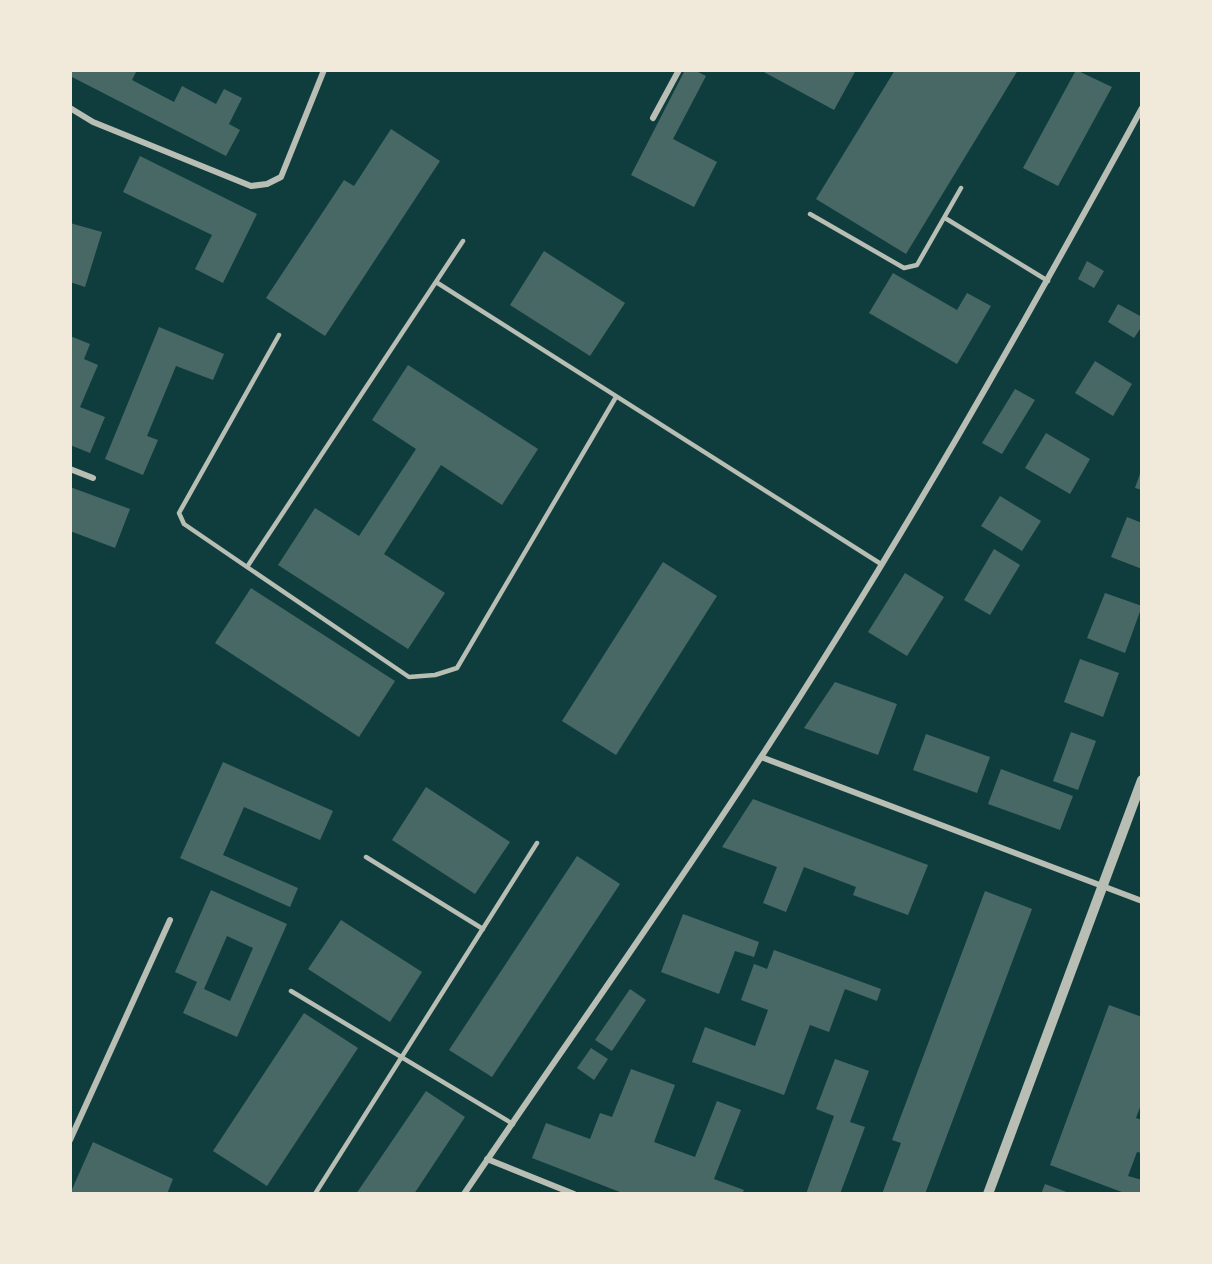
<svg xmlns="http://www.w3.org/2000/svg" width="1212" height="1264" viewBox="0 0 1212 1264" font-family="'Asap Condensed',sans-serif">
	<rect width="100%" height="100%" fill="#0f3d3e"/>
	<path fill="#486865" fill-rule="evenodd" d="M70,70H137L132,80L174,102L182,86L216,104L224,89L242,98L229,124L240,130L226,156L70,76Z
		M685,70H694L706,76L673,139L717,162L694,207L631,175Z
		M760,70H856L834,110Z
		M895,70H1018L906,254L816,199Z
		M1076,70L1112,87L1058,186L1023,168Z
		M391,129L440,161L325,336L266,298L344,180L354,186Z
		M140,156L257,214L223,283L195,269L212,235L123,192Z
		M70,223L102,232L85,287L70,282Z
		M544,251L625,303L590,356L510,305Z
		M1087,261L1104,271L1094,288L1078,279Z
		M893,273L957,310L967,293L991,306L957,364L869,313Z
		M1118,304L1142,317V326L1134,338L1108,322Z
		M159,327L224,354L213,380L176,366L147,436L158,440L143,475L105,459Z
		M70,336L90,344L84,359L98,365L80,407L105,417L90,453L70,445Z
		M1095,361L1132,384L1113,416L1075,393Z
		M408,365L538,449L502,505L441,465L384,554L445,593L408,649L278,565L315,508L359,536L416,449L372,420Z
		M1015,389L1035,400L1002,454L982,443Z
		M1046,433L1090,459L1070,494L1025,468Z
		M1141,471H1142V490L1135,488Z
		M70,487L130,509L115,548L70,531Z
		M1000,496L1041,521L1022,551L981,526Z
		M1127,517L1142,523V569L1111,557Z
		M994,549L1020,565L990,615L964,600Z
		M663,562L717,596L616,755L562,721Z
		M905,573L944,597L907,656L868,632Z
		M251,588L395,681L359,737L215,643Z
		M1105,593L1142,606L1125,653L1087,638Z
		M1080,659L1119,673L1103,717L1064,702Z
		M835,682L897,704L878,755L804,728Z
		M1071,732L1096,741L1078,790L1053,781Z
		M926,734L990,757L977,793L913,770Z
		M223,762L333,811L320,840L244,807L223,855L298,888L290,907L180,858Z
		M1001,769L1073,796L1060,830L988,804Z
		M426,787L510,842L475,894L392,840Z
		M753,799L928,865L908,915L853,895L856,887L804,867L786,912L763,903L777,867L722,847Z
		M577,856L620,884L492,1077L449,1050Z
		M211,890L287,924L237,1037L183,1013L197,982L175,972ZM227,936L253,948L230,1001L204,989Z
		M985,891L1032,909L925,1194H882L901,1143L892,1140Z
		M683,914L759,942L754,957L735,951L719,994L661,972Z
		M341,920L422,972L390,1022L308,969Z
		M774,950L881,989L877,1001L845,989L829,1032L810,1025L784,1095L692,1062L705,1027L755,1046L768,1010L741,1000L754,964L767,969Z
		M630,989L646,1000L612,1051L595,1040Z
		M1109,1005L1142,1017V1102L1136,1118L1142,1120V1153L1137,1152L1128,1176L1142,1180V1194H1127L1050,1165Z
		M304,1013L358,1048L267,1186L213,1151Z
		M591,1048L608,1059L594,1080L577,1068Z
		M835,1059L869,1071L850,1122L865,1127L840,1194H806L834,1116L816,1109Z
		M631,1069L675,1085L654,1142L695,1157L717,1101L741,1110L714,1179L744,1190L742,1194H625L532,1158L546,1123L590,1139L600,1113L612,1117Z
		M426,1091L465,1117L414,1194H356Z
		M93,1142L173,1179L167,1194H70Z
		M1045,1184L1069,1193V1194H1041Z"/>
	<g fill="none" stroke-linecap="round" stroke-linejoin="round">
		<path stroke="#b8beb3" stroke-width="4.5" d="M810,214L904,268L917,265L961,188
			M945,218L1048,281
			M436,282L881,564
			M279,335L179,513L184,524L247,567L463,241
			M247,567L409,677L435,675L457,668L616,397
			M366,857L483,929
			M291,991L513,1124
			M315,1194L537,843"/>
		<path stroke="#b8beb3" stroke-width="6" d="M70,108L93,122L251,186L267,184L281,177L324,70
			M653,118L679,70
			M70,469L93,478
			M761,757L1142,901
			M70,1140L170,920
			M487,1159L574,1194
			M464,1194C563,1048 665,905 761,757C898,547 1022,328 1142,108"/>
		<path stroke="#b8beb3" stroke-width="10" d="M988,1194L1142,780"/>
	</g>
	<rect width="1212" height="1264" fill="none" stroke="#f1e9da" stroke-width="144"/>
</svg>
